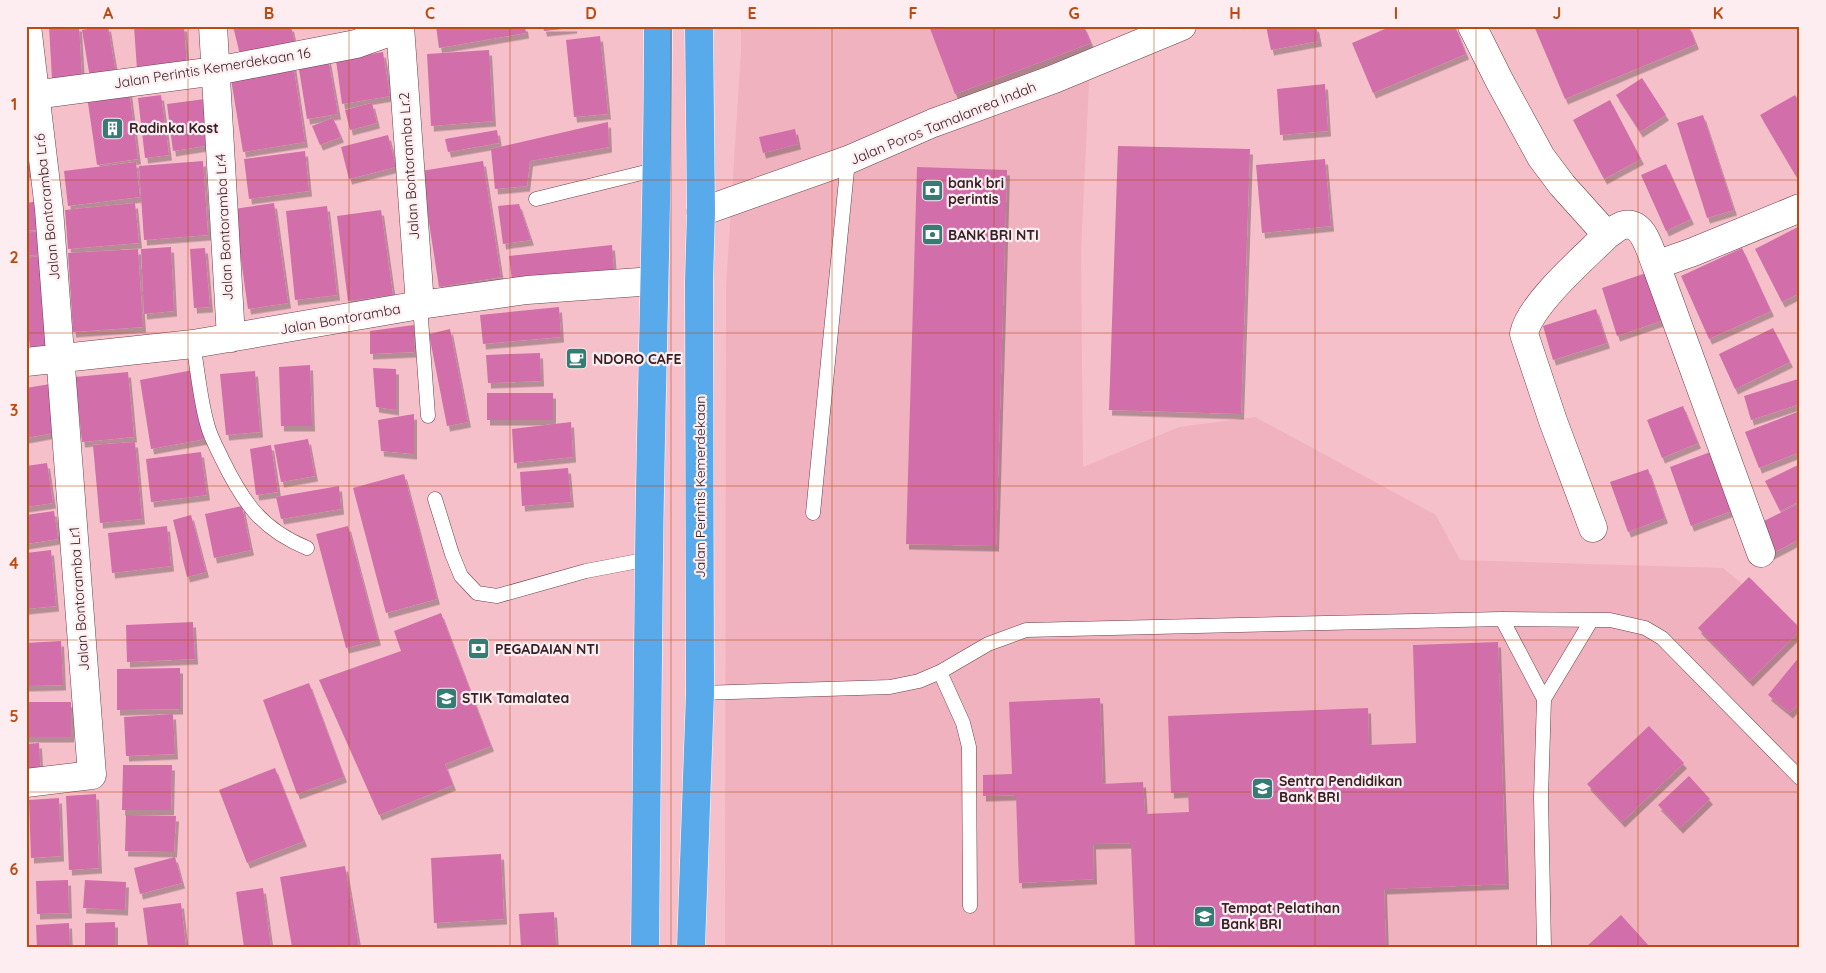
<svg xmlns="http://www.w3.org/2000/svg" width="1826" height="973" viewBox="0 0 1826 973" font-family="Quicksand,sans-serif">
	<defs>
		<filter id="shadow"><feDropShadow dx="3" dy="5.5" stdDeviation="0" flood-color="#0004"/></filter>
	</defs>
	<rect width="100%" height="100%" fill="#f6c0cb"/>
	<path fill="#f0b2bf" d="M741,26H1084L1091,43L1081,251L1083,467L1179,427L1255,417L1436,515L1460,560L1723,568L1800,631V947H725L726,287L741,51Z"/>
	<path fill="#d26eaa" filter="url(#shadow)" d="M49,26H79L82,77L52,79Z
		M103,26H108L117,80L91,84L82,30Z
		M134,26H184L187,67L137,70Z
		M233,26H291L295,44L241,59Z
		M436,26H525L526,33L439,48Z
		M543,26H574V28L544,31Z
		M929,26H1084L1091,43L955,94Z
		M1266,26H1316L1319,41L1271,50Z
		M1392,26H1455L1466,54L1373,93L1352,43Z
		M1534,26H1689L1696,44L1565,99Z
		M600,36L608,114L574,117L566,40Z
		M489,50L493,121L431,126L427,54Z
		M383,52L390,96L342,104L336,60Z
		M328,58L338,114L307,119L298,63Z
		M293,63L305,142L243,152L230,73Z
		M1642,78L1666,115L1640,132L1616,95Z
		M1325,84L1328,131L1280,135L1277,89Z
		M129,90L138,159L97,165L87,96Z
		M161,95L169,155L145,158L138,98Z
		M1795,95L1800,103V174L1796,176L1760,115Z
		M205,99L211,145L173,151L167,104Z
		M1610,100L1641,159L1604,179L1573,120Z
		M372,103L377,123L350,130L345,110Z
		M1703,115L1734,210L1707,218L1677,123Z
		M333,118L341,137L320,145L312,126Z
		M608,122L609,147L530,161L527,186L495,189L491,149Z
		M795,129L798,144L763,153L759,137Z
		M497,130L499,143L448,152L445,139Z
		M26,132L33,172L26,173Z
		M388,135L396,167L349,179L341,147Z
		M1118,146L1250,149L1241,414L1109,410Z
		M305,151L309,191L249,199L244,159Z
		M1325,159L1331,226L1262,233L1256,165Z
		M203,161L208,235L144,240L139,166Z
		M483,161L501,277L439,287L421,171Z
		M136,162L140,197L68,206L64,171Z
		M1666,164L1691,219L1666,231L1641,175Z
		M917,167L1007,170L996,546L906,544Z
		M40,201L43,229L26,231V203Z
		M135,203L139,243L68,249L65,210Z
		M274,203L288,303L248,309L234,209Z
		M519,204L531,240L503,244L498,206Z
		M327,206L337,295L295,300L286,211Z
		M381,210L393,295L348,301L337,216Z
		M1798,227L1800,230V293L1782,302L1755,249Z
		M46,230L49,253L26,256V233Z
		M612,245L614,270L512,281L509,256Z
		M171,247L174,311L144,314L141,249Z
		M205,248L210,307L194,308L190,249Z
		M1742,248L1771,311L1709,339L1681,276Z
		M138,249L143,327L73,332L68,253Z
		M48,255L58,345L30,348L26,315V258Z
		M1652,271L1667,319L1617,336L1602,288Z
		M559,307L561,337L483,344L480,315Z
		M1596,309L1607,343L1553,360L1543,326Z
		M414,325V352L370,354V331Z
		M1773,328L1790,362L1735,389L1719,354Z
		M450,329L468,422L447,426L429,334Z
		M540,353L541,381L488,383L486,355Z
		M310,365L312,426H281L279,367Z
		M373,368L396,369V410L376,407Z
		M193,370L205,439L151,449L140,380Z
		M255,371L260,432L226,435L220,374Z
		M128,372L134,437L82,442L75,377Z
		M1798,379L1800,386V404L1751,420L1744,396Z
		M50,384L59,432L26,438V388Z
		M487,393H553V420H487Z
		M1683,406L1698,443L1662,458L1647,420Z
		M1800,411V452L1759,468L1745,432Z
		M414,414V454L381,451L378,420Z
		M571,422L573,457L514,463L512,429Z
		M308,439L315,476L281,482L274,445Z
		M135,442L142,519L100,523L93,445Z
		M271,445L278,492L256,495L250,449Z
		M1713,451L1734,510L1691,526L1670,467Z
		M201,452L207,495L151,502L146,459Z
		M47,463L53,503L26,507V466Z
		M1800,464V501L1780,511L1765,481Z
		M568,468L571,502L522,506L520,472Z
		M1648,469L1665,518L1628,532L1610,482Z
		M404,474L437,599L386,613L353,488Z
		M339,486L341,509L281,519L276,497Z
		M1800,503V539L1771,554L1756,525Z
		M242,506L251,550L214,558L205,514Z
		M54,511L58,539L26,544V515Z
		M191,515L206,572L187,577L173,520Z
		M167,526L171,566L112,573L108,533Z
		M348,526L378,640L346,648L316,534Z
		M51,550L56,606L26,609V553Z
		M1749,577L1800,628V631L1750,681L1698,628Z
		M441,613L491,746L445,764L453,785L379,815L319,680L401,651L394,631Z
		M193,622L195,659L127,662L126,625Z
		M61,641L63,685L26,686V643Z
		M1498,642L1506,884L1384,889L1386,947H1135L1131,843L1093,844L1094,879L1019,883L1016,795L983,796V775L1012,774L1009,702L1100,698L1103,784L1143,782L1145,814L1189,812L1188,792L1171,793L1168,716L1368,708L1369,745L1416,743L1413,645Z
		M1800,656V702L1790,713L1768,695Z
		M180,668V709L117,710V669Z
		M309,683L344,777L297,794L263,700Z
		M26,702H71V737H26Z
		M173,714L175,754L126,756L124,717Z
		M1649,726L1684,763L1622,822L1587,784Z
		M39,743L41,779L26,780V744Z
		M123,765H172L171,810H122Z
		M275,768L304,841L247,863L219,790Z
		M1689,776L1710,799L1680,828L1658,805Z
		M96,794L99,868L69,870L66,796Z
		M59,798L61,856L31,858L29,800Z
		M126,815L176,816L174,852L125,851Z
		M501,854L504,919L434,923L431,858Z
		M175,857L182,883L140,894L134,868Z
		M345,866L359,947H292L280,877Z
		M68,880L69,913L37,914L36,881Z
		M85,880L126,882L125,910L83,908Z
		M263,888L271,947H244L236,892Z
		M181,903L186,947H148L143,908Z
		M554,912L556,945L521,947L519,914Z
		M1621,915L1650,947H1586Z
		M115,922V947H85V923Z
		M69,923L70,947H37L36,925Z"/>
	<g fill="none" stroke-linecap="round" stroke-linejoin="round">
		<defs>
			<path id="lane" d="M536,199L658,169
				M420,305L428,416
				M193,344C198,371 200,401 208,427C211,438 217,448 222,459C243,502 261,529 307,548
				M435,499L452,554L461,576L477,593L497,596L586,571L649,559
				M813,513L848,160
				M1502,619L1544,699
				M700,693L890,687L919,681L940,672
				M970,906L969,747L963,723L940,672L988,644L1026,630L1502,619L1610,620L1645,628L1662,638L1800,778
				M1544,947L1541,797L1544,699L1591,621"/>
			<path id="street" d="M213,26L231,338
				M400,26L420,305
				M1472,26L1499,80L1541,157L1562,185L1607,235C1612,232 1618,226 1624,225C1644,221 1650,251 1656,265L1693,252L1800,208
				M26,96L216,71L356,44L387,33L393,26
				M701,212L848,160L933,123L1054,79L1182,26
				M1656,265L1761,553
				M26,362L193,344L420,305L527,290L654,281
				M1593,528L1553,421L1524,334C1529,305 1585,257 1607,235
				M26,783L92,775L49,209L27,26"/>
			<path id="highway" d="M645,947C647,817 647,688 649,558C651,381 658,204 658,26
				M691,947L700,693L699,281L701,212L699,26"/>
		</defs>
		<use href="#lane" stroke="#6c3f4a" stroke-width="15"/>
		<use href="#street" stroke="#6c3f4a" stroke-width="29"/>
		<use href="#highway" stroke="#fff" stroke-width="29"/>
		<use href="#lane" stroke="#fff" stroke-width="14"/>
		<use href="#street" stroke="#fff" stroke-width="28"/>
		<use href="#highway" stroke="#59aaeb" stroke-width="28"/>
	</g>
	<path fill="none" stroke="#bc4b12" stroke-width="1" stroke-opacity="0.55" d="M188,26V947M349,26V947M510,26V947M671,26V947M832,26V947M994,26V947M1154,26V947M1315,26V947M1476,26V947M1638,26V947M26,180H1800M26,333H1800M26,486H1800M26,640H1800M26,792H1800"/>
	<defs>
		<symbol id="building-square" viewBox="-11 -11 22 22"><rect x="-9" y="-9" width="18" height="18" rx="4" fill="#367c74" stroke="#feedf0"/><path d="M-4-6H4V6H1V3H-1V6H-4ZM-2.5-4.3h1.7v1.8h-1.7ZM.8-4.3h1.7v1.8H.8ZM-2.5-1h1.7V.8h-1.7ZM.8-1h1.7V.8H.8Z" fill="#fff"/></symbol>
		<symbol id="bank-square" viewBox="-11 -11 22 22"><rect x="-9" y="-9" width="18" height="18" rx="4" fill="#367c74" stroke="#feedf0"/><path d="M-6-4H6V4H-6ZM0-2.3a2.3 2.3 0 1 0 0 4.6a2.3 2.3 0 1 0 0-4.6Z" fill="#fff"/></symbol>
		<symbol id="cafe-square" viewBox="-11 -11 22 22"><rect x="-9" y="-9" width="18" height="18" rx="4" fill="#367c74" stroke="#feedf0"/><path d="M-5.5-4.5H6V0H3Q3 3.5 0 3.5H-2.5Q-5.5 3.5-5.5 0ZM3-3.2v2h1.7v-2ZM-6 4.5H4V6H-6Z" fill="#fff"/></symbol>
		<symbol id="university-square" viewBox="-11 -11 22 22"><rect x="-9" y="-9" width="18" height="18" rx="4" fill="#367c74" stroke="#feedf0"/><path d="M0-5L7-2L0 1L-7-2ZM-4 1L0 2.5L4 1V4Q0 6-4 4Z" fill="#fff"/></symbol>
	</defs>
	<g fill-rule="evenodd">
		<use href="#building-square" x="100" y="116" width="25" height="25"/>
		<use href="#bank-square" x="920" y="178" width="25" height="25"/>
		<use href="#bank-square" x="920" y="222" width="25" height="25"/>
		<use href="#cafe-square" x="564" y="346" width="25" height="25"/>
		<use href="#bank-square" x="466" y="636" width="25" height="25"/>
		<use href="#university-square" x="434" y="686" width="25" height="25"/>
		<use href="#university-square" x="1250" y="776" width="25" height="25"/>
		<use href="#university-square" x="1192" y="904" width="25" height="25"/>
	</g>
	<g text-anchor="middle" stroke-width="4.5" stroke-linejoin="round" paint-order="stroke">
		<g font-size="14" fill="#362226" stroke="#feedf0">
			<text transform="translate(212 68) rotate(-9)" y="5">Jalan Perintis Kemerdekaan 16</text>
			<text transform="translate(943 123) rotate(-22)" y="5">Jalan Poros Tamalanrea Indah</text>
			<text transform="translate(409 166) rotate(-94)" y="5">Jalan Bontoramba Lr.2</text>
			<text transform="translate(47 207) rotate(-96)" y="5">Jalan Bontoramba Lr.6</text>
			<text transform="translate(224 227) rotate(-93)" y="5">Jalan Bontoramba Lr.4</text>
			<text transform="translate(340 319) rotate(-10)" y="5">Jalan Bontoramba</text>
			<text transform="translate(700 487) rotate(-90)" y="5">Jalan Perintis Kemerdekaan</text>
			<text transform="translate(79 599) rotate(-94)" y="5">Jalan Bontoramba Lr.1</text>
		</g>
		<g font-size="14" font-weight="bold" fill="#362226" stroke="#feedf0" text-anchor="start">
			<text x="129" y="133">Radinka Kost</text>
			<text x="948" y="188">bank bri<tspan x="948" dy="16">perintis</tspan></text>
			<text x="948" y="240">BANK BRI NTI</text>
			<text x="593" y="364">NDORO CAFE</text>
			<text x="495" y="654">PEGADAIAN NTI</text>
			<text x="462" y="703">STIK Tamalatea</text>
			<text x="1279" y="786">Sentra Pendidikan<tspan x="1279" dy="16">Bank BRI</tspan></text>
			<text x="1221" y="913">Tempat Pelatihan<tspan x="1221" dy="16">Bank BRI</tspan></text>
		</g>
	</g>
	<rect width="1826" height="973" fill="none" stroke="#feedf0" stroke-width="55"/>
	<rect x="28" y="28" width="1770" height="918" fill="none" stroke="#bc4b12" stroke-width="2"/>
	<g font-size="16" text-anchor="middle" font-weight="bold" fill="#bc4b12">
		<text x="108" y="19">A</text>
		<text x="269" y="19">B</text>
		<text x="430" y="19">C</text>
		<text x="591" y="19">D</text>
		<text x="752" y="19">E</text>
		<text x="913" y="19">F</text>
		<text x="1074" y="19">G</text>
		<text x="1235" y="19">H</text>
		<text x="1396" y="19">I</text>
		<text x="1557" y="19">J</text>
		<text x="1718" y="19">K</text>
		<text x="14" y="110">1</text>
		<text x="14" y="263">2</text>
		<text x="14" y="416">3</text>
		<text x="14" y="569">4</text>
		<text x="14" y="722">5</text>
		<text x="14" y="875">6</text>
	</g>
</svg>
